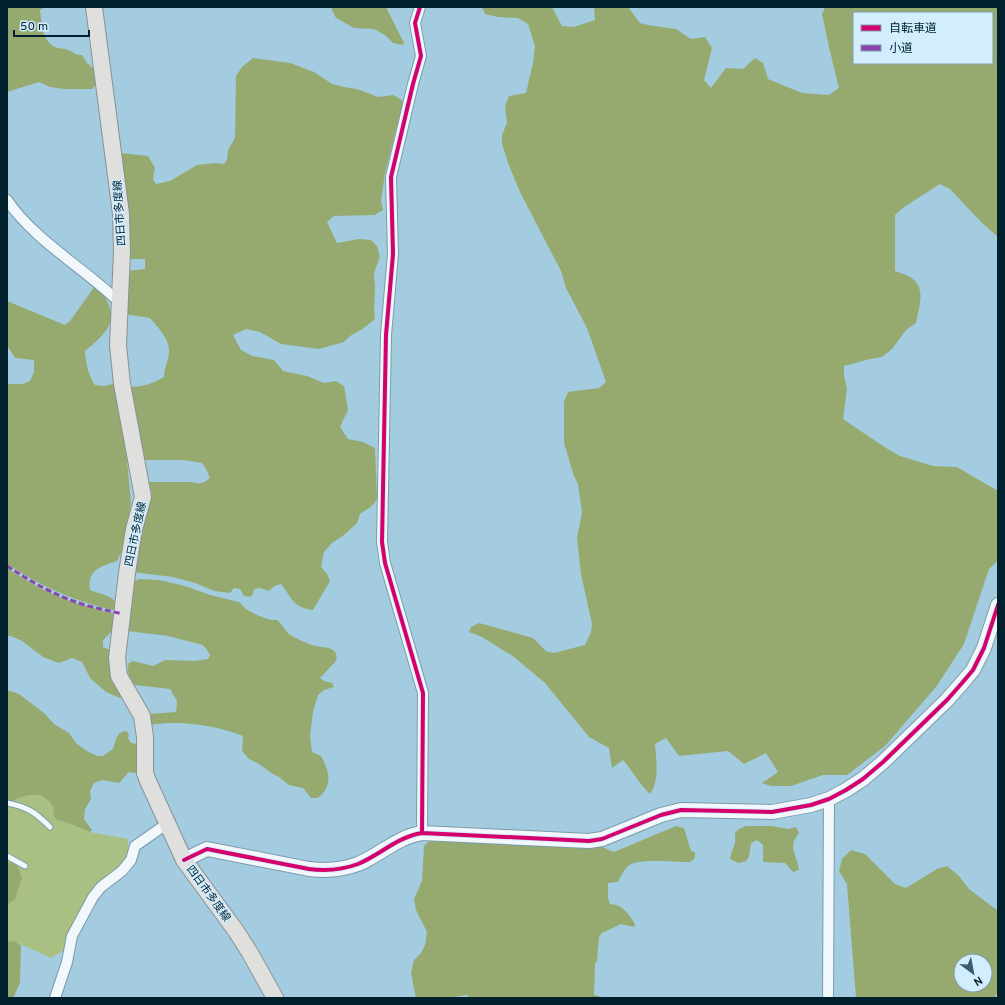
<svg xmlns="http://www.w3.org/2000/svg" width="1005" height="1005" viewBox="0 0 1005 1005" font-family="Overpass,'Noto Sans JP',sans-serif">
	<rect width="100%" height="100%" fill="#a3cce0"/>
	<path fill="#aac082" d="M28,795H40L50,802L53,807L54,817L58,820L71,824L90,832L128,839V858L99,888L64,950L51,958L14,941L7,942V801H11Z"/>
	<path fill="#96aa6f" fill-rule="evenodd" d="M7,7H46L40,10C42,23 42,41 55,47C59,49 64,48 68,50C74,52 74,55 82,55L87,63L94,69L98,82L92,89H64L50,87L39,82L7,92Z
		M332,7H386L404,43L403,45L393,43L385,35L374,29L354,28L336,18L332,10Z
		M482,7H552L562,26L574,27L595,20L594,7H628L640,23L648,25L676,29L691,39L705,37L712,48L704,80L711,88L726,68L743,69L755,58L763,63L768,79L802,93L829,95L839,88L829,47L822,14L825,7H998V237L982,223L950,189L940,184L904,207L895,215V271C900,273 905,274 910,277C927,287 919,307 916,323L906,330L892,349L882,357L870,359L844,366V376L847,389L843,419L886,448L900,456L933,466L957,467L998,491V560L989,569L964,644L936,687L885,746L847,775H823L791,786H771L762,783L778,772L766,753L744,764L728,751L679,756L666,738L655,744C656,760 660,780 650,794C639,784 633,771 623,760L612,768L609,748L589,737L545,683L514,657L482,637L469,632L471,627L479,623L533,638L546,651L554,653L585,645L591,632L592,624L581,574L577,538L582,512L578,484L574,476L564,443V402L568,392L599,388L606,382L587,328L566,288L561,271L520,192L508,163L502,144V135L507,123L505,106L509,96L526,93L533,63L535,46L528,24L518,18L498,17L485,14ZM854,13H992V63H854Z
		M253,58L290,63L314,72L332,84L344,87L357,89L378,97L393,95L402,100L403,103L385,173L381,201L383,210L375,215L334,216L327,222L337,243L359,239L371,240L377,246L380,257L374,273L375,287L374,309L375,319L361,330L350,336L344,342L319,349L281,344L260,332L246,329L233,335L241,350L252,356L274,360L283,371L307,376L324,383L336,381L344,386L348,410L340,427L348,439L363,442L375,448L377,499L372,506L360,514L357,523L344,535L332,543L324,552L321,567L327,574L330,581L313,610C292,607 293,599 281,584L274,586L269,591L260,588L254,589L253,594L250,597L244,596L240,589L234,588L230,593L214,591L195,583L173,577L133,572L137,534L150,502L152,492L147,482H192C200,485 204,483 210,478L206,469L202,463L183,460H142L128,387C142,387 152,384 164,377C164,368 169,360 169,351C170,340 157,326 150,318L124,314L126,271L145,269V259H127L118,155L121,153L148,156L155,168L153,179L156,184L170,181L197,165L215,163L224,164L227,160L228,150L235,138L236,76L242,67Z
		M95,286C102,291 106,297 109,306C117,326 99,339 85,351C86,364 88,374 95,385L104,386L118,383L128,446L127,461L131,503L124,546L117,561C101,566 87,570 90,590C102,595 111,594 118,605L117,610H114C73,601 43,587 7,564V384H23L30,381L34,372V360L15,358L7,345V301L65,325L70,321Z
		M7,568C29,583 53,596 79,604C92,608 105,611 118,615L116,630L110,633L103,640V647L112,651L124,696L120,698L106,692L90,678L82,662L72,658L59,663L43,657L22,641L11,636H7Z
		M140,579L159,580L185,586L210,595L239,602L246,609L257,615L271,620H277C282,624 286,632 289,634C295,638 304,642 312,645C321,648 340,645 336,661L320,678L324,681L332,683L334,687L324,690L318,695L313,712L310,735L312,752L321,756C330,773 333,785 318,798H311L303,788L289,785L279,777L273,774L259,764L249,759L242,751L243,736C214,725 181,720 150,725L148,714L176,712L177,701L170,689L135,685C130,678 126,672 129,663L133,661L153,666L165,660L195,661L208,659L210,655L207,650L203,645L168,636L128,631L132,582Z
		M7,690L19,694L32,704L44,713L54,724L69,733L76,743L85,750L97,756H103L113,749C116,741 116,732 126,731L129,734L128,738L131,743L137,744L140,747L141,774L129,772L119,783L103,780L94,783L90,791L91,799L85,809L84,819L92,830L90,832L71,824L58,820L54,817L53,807L50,802L40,795H28L11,801H7Z
		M676,826L684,828L691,851L695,852C695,858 695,860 689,862C674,862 648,859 634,863C626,865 621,875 618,882L608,883V898L610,904C622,904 629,914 635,924L634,927L621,924L602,933L599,937L597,960L595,964L594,995L602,997V998H470L467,995L447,998H416L411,973L414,960L421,953L425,945L427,932L416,910L414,899L422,881L424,846L427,843L431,840L439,839L602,847L614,852Z
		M746,826H772L788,829L796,827L799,833C787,848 797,854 799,870L793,872L785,863L763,862V845L757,840L751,843L749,857L746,861L738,863L730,859C731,854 732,851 734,846C736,842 735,837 735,833L739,829Z
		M851,850L865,854L895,884L906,888L937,869L947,866L959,876L969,889L998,911V992L994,998H856L847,884L839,871L842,859ZM961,961H985V985H961Z
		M7,862L13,863L18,867L22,878L15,899L7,905Z
		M14,941L21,945L20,983L13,998H7V942Z"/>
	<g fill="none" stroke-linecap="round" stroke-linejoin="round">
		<defs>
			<path id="lane" d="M7,803C28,807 36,813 50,827
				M7,856L25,866"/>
			<path id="street" d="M420,7L415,23L421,56L413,84L391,177L393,254L386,335L382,542L385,563L423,693L422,833
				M7,200C35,241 83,267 119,302
				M55,998L67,962L72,936L93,897L101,887L122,871L131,860L135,846L168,823
				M828,998L829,799"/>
			<path id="secondary" d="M184,860L207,849L309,869C326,871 342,870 358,864C380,855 397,837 422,833L589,841L602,839L661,815L681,810L772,812L811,805L829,799L846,790L863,779L883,762L947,700L962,683L973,670L984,648L998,605"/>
			<path id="primary" d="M94,7L121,214L122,251L118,345L122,384L143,497L134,529L127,573L117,658L119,676L142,716L145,737V773L148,781L184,860L236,931L250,953L275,998"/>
		</defs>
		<use href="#lane" stroke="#7a9cab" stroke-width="7"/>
		<use href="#street" stroke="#7a9cab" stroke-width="12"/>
		<use href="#secondary" stroke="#7a9cab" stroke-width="16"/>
		<use href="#primary" stroke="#889193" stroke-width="18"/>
		<use href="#lane" stroke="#f1f7fa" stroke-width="5"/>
		<use href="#street" stroke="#f1f7fa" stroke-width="10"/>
		<use href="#secondary" stroke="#f1f7fa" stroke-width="14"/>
		<use href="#primary" stroke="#dfdfdd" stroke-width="16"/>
		<path stroke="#8e44ad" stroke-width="3" stroke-dasharray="6 3" stroke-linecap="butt" d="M7,566C30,581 54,595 79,603C93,608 108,610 122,614"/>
		<defs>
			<path id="cycleway" d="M420,7L415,23L421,56L413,84L391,177L393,254L386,335L382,542L385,563L423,693L422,833
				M184,860L207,849L309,869C326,871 342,870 358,864C380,855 397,837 422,833L589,841L602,839L661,815L681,810L772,812L811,805L829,799L846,790L863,779L883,762L947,700L962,683L973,670L984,648L998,605"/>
		</defs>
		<use href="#cycleway" stroke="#d2eefe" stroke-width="6"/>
		<use href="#cycleway" stroke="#d6006c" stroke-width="4"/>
	</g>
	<g text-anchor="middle" stroke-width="3" stroke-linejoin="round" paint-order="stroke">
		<g font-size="11" fill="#00202e" stroke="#d2eefe">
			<text transform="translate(119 213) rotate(-94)" y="4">四日市多度線</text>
			<text transform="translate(135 534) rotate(-78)" y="4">四日市多度線</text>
			<text transform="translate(209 893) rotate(54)" y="4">四日市多度線</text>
		</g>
	</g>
	<rect width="1005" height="1005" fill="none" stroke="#00202e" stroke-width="16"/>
	<rect x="853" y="12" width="140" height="52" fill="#d2eefe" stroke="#7e9cab"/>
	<rect x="861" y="25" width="20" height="6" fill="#d6006c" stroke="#7e9cab"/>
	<text x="889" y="32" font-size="12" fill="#00202e">自転車道</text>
	<rect x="861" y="45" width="20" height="6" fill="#8e44ad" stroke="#7e9cab"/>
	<text x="889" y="52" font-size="12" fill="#00202e">小道</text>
	<g transform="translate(973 973) rotate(148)"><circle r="19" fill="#d2eefe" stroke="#7e9cab"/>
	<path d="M0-3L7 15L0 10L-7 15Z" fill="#395c6c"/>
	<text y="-6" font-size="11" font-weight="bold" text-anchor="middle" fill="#00202e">N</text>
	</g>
	<path d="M14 30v6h75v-6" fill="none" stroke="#00202e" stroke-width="2"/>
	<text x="20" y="30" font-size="12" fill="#00202e" stroke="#d2eefe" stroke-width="3" paint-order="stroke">50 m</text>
</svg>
